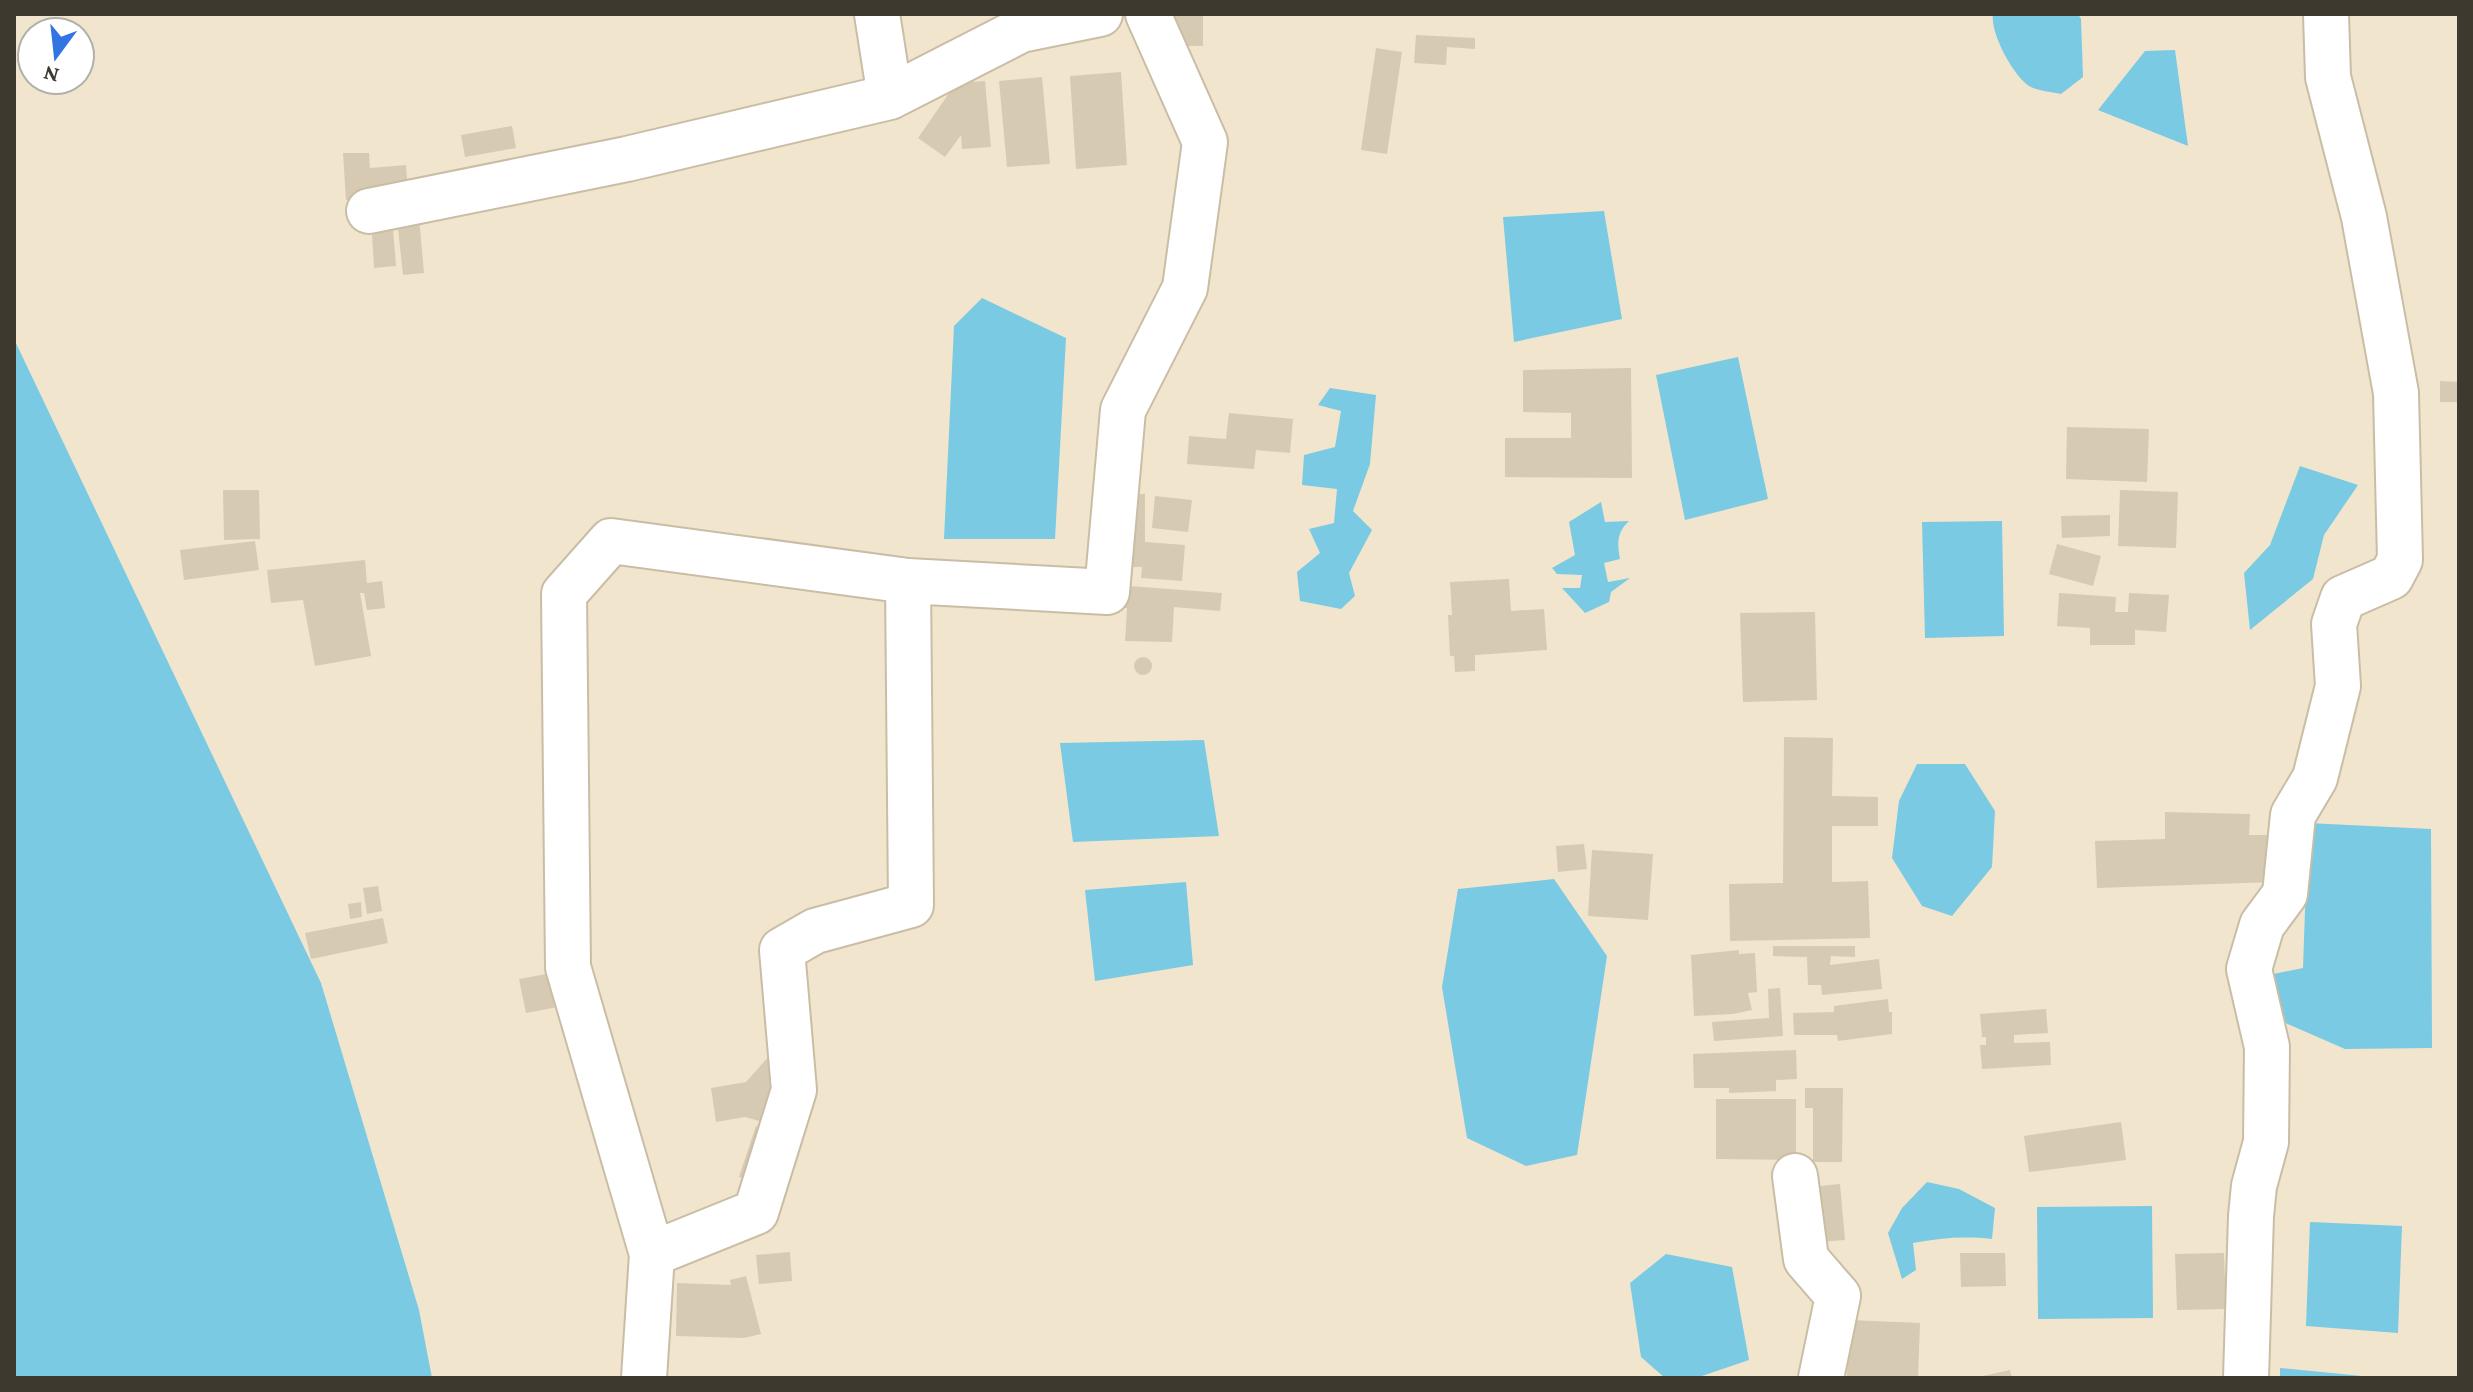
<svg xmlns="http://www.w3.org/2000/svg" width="2473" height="1392" viewBox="0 0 2473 1392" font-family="'Crimson Pro',serif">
	<rect width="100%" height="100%" fill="#f1e5cd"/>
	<path fill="#7acae3" d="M1993,14H2078L2081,19L2083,77L2061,94C2052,92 2037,91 2029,86C2013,75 1990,33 1993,14Z
		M2175,50L2188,146L2098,110L2145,51Z
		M1604,211L1622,319L1514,342L1503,217Z
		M982,298L1066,338L1055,539H944L954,326Z
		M14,339L321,983L419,1310L432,1378H14Z
		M1738,357L1768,499L1685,520L1656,375Z
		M1330,388L1376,395L1370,464L1353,511L1372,530L1349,573L1355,596L1341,609L1300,601L1297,572L1320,553L1309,529L1334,523L1337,489L1302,485L1304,455L1335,447L1341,411L1318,405Z
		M2300,466L2358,485L2324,535L2313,579L2250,630L2244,573L2270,545Z
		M1601,502L1605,522L1629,521C1617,532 1617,543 1620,559L1604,563L1608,582L1630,578L1611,592L1609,602L1585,613L1562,588H1580L1582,575L1557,574L1552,568L1575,555L1569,522Z
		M2002,521L2004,636L1925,638L1922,522Z
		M1204,740L1219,836L1073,842L1060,743Z
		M1917,764H1965L1995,811L1992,867L1952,916L1922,906L1892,858L1899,801Z
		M2308,823L2431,829L2432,1048L2345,1049L2272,1017L2264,976L2303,968Z
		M1554,879L1607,956L1577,1155L1526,1166L1467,1138L1442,987L1458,889Z
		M1186,882L1193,965L1095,981L1085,890Z
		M1927,1182L1959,1189L1995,1208L1992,1239C1965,1236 1940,1238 1913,1243L1916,1270L1902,1279L1888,1233L1902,1208Z
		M2152,1206L2153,1318L2038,1319L2037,1207Z
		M2310,1222L2402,1226L2398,1333L2306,1326Z
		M1666,1254L1732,1267L1749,1360L1696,1378H1665L1641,1357L1630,1283Z
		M2280,1368L2382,1378H2280Z"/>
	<path fill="#d6cab2" d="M1172,14H1203V46H1172Z
		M1416,35L1475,38V49L1447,47L1446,65L1414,63Z
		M1376,48L1402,52L1387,154L1361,150Z
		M1121,72L1127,165L1076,169L1070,76Z
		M1042,77L1050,164L1007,167L999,81Z
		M985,81L991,147L962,149L961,135L945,157L918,138L956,83Z
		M512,126L516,148L465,157L461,135Z
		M343,153H369L370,168L406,165L408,195L346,200Z
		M392,216L396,266L374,268L371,217Z
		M419,217L424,273L403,275L397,219Z
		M1631,368L1632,478L1505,477V438H1571V413L1523,412V370Z
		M2440,381L2459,382V402H2440Z
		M1229,413L1293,419L1290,453L1256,450L1254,469L1187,464L1189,436L1226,439Z
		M2067,427L2149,429L2147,482L2066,479Z
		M223,490H259L260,539L224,540Z
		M2120,490L2178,492L2176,548L2118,546Z
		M1145,494V542L1185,545L1182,581L1141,578L1142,567H1120L1121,495Z
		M1155,496L1192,500L1188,532L1152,528Z
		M2110,515V536L2062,538L2061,516Z
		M255,541L259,570L184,580L180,550Z
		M2057,544L2101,556L2093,586L2049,574Z
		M365,560L367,583L382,581L385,608L367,610L364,593H360L371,656L315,666L303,600L271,603L267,570Z
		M1509,579L1511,611L1544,609L1547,650L1475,655V671L1455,672L1454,656H1450L1448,615H1452L1450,582Z
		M1116,585L1222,593L1220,611L1174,607L1172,642L1125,641L1127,608L1114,607Z
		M2059,593L2116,597L2115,612H2128L2129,593L2169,595L2166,632L2135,630V645H2090V628L2057,626Z
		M1815,612L1817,700L1743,702L1740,613Z
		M1134 666a9 9 0 1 1 18 0a9 9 0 1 1-18 0Z
		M1784,737L1833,738L1832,796L1878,797V826H1832V882L1868,881L1870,938L1730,941L1729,884L1783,883Z
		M2165,812L2250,814L2249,835H2273L2275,882L2097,888L2095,841L2165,839Z
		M1584,844L1587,869L1558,872L1556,846Z
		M1592,850L1653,854L1648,920L1588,916Z
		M378,886L382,911L367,914L363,888Z
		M361,902L362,917L350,919L348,904Z
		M383,918L388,943L311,959L305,933Z
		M1773,946H1855V957L1831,956L1830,965L1879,959L1882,989L1822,995L1821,985H1808L1807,957L1773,956Z
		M1739,950V954L1755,953L1757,992L1748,993L1752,1010L1733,1014L1694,1016L1691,955Z
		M557,972L563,1006L526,1013L519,979Z
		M1780,988L1783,1036L1714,1041L1712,1022L1769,1018L1768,989Z
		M1888,999L1889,1012H1892V1034L1838,1041L1837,1035H1794L1793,1013L1834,1012V1006Z
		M2046,1009L2048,1033L2014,1035V1043L2050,1042L2051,1065L1982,1069L1980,1045H1986V1037H1982L1980,1014Z
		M1796,1050L1797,1079L1776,1080V1091L1729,1093V1088H1694L1693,1054Z
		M770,1055L774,1125L745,1117L716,1122L711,1088L746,1082Z
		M1805,1088H1843L1842,1162H1813V1108H1805Z
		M1716,1099H1796V1160L1716,1159Z
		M2121,1122L2126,1160L2029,1172L2024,1136Z
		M756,1126L773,1131L756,1182L739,1177Z
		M1840,1184L1845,1240L1807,1243L1801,1188Z
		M790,1252L792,1281L759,1284L756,1255Z
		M1960,1253H2005L2006,1286L1961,1287Z
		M2224,1253L2226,1309L2177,1310L2175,1254Z
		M746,1276L761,1334L744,1338L676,1336L677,1283L731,1285L730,1280Z
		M1849,1320L1920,1323L1918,1378H1847Z
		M2010,1370L2012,1378H1978V1377Z"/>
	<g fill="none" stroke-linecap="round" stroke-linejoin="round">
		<defs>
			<path id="minor" d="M877,14L890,97L1021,30L1100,14
				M369,211L627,159L890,97
				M908,581L1107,592L1123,410L1185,288L1205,142L1148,14
				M1795,1176L1806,1259L1838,1296L1821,1378
				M644,1378L652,1254L568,967L564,594L611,541L908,581L911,905L815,931L782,950L794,1090L756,1212L652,1254
				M2246,1378L2251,1216L2254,1186L2266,1142L2267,1047L2249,969L2262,925L2285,894L2293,815L2315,778L2338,686L2334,624L2343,598L2391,577L2400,560L2396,393L2364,217L2328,77L2326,14"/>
		</defs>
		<use href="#minor" stroke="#c9bda6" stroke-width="48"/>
		<use href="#minor" stroke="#fff" stroke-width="44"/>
	</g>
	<rect width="2473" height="1392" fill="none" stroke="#3d392f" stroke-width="32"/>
	<g transform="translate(56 56) rotate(195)"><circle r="38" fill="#ffffff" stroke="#b1b0ac" stroke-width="2"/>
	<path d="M0-6L14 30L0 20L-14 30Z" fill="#3274e2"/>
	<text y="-12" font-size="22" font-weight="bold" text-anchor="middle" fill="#3d392f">N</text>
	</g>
</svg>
